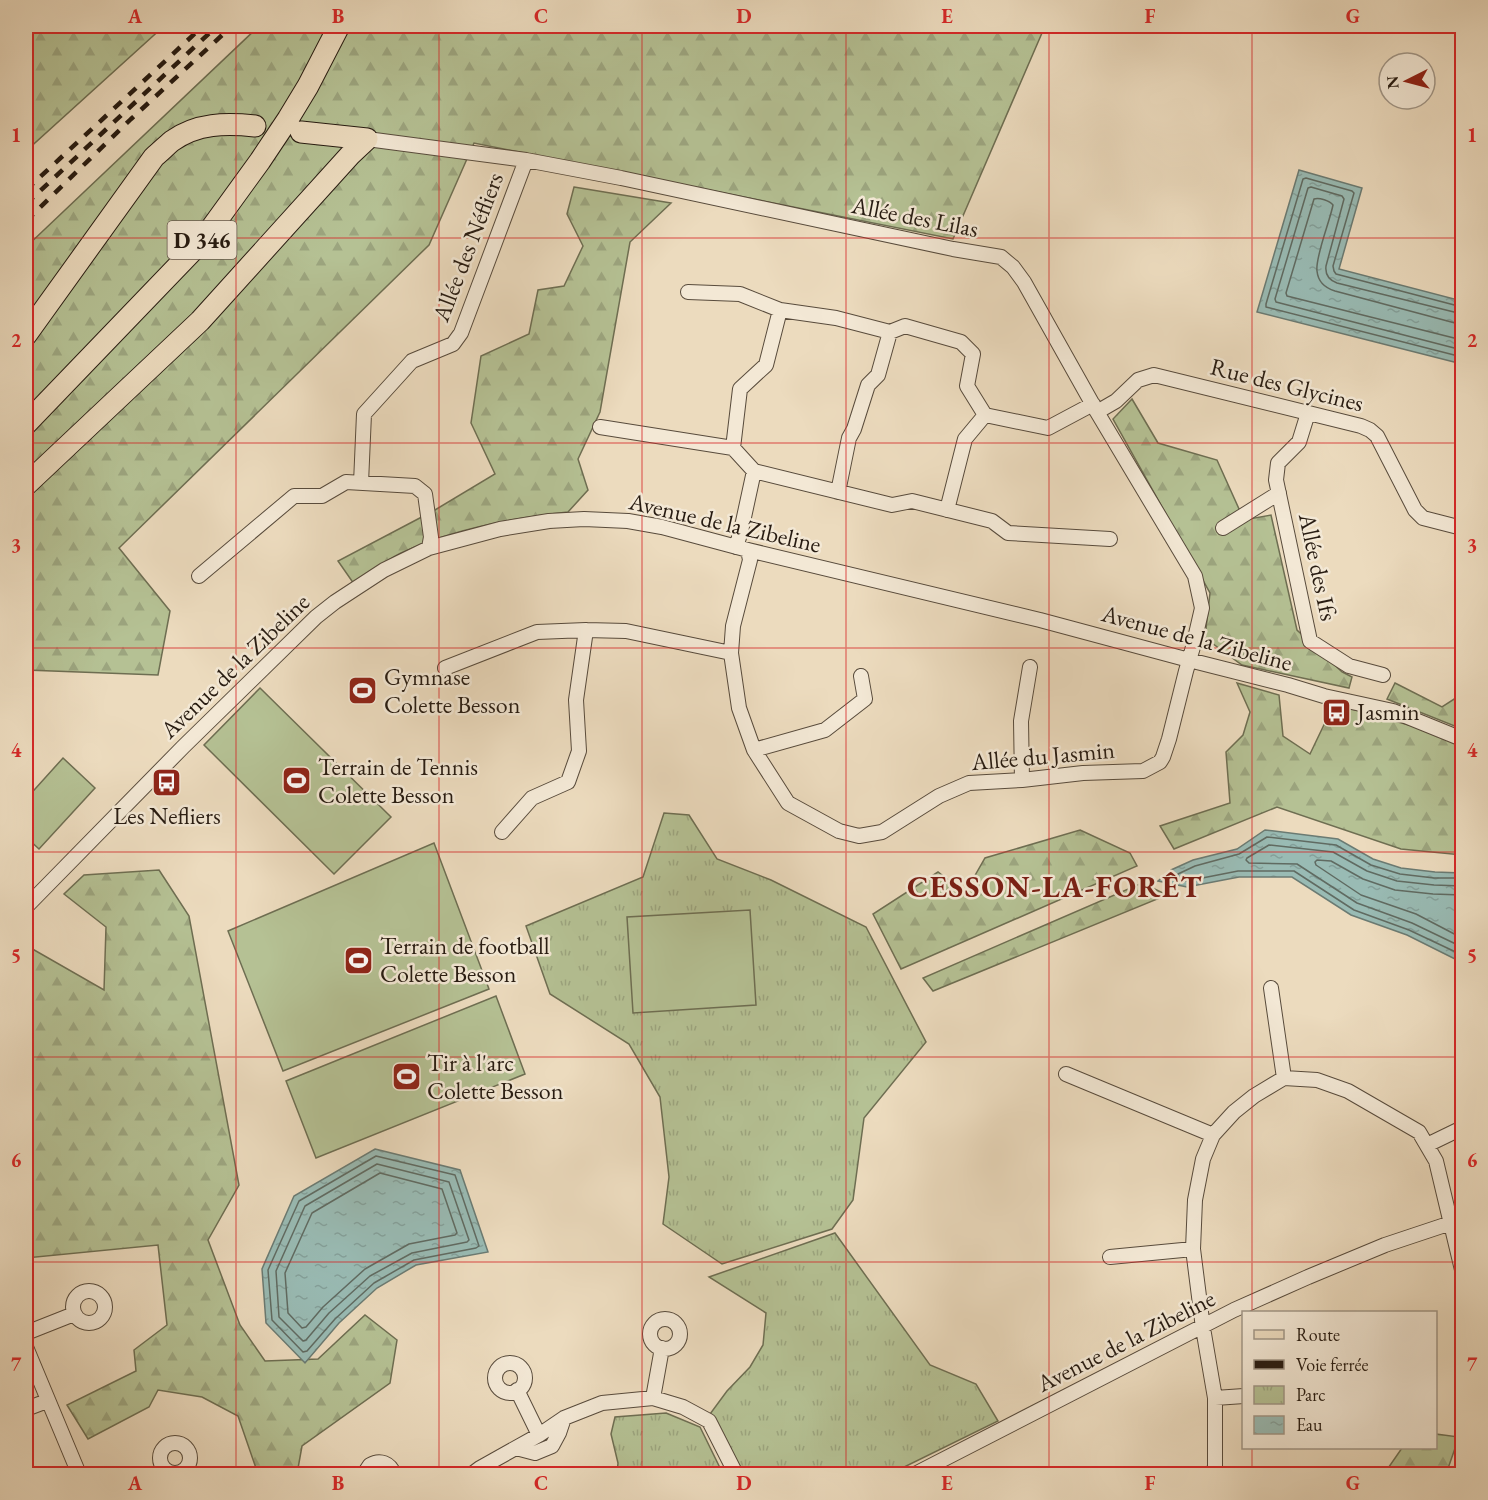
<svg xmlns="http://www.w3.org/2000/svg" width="1488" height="1500" viewBox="0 0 1488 1500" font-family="'EB Garamond',serif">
	<defs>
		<pattern id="forest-firs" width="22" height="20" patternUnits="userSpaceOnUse" patternTransform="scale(1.5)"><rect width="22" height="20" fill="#b5c194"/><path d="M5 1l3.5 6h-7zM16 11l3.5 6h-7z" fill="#9ca57f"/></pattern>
		<pattern id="park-tufts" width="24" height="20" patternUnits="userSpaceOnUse" patternTransform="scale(1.5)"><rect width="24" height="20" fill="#b5c194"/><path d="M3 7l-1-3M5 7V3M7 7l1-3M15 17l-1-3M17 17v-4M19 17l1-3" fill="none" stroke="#9ca57f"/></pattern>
		<pattern id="water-ripples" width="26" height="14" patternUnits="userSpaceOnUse" patternTransform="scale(1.5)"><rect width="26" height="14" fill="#99bbb4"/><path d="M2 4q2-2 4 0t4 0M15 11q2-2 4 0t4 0" fill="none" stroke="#84a09a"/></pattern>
	</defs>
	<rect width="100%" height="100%" fill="#ecdbbe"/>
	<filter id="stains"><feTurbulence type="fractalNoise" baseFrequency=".00333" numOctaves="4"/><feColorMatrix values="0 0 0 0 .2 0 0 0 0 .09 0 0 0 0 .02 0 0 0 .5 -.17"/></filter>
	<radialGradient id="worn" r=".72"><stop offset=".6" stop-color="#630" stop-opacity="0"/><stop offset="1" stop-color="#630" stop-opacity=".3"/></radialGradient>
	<path fill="url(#forest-firs)" stroke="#6e6e52" stroke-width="1.5" d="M26,26H164L26,151Z
		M259,26H1045L953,239L474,143L429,245L119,548L170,611L158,675L26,670V247Z
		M574,187L671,203L630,242L600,412L578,459L588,490L568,512C511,518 453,529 401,553C385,561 369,574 354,584L338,561L435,510L495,474L471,423L481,356L529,334L538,290L564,286L583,246L567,214Z
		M1132,399L1158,443L1217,460L1244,520L1271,515L1297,630L1342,672L1352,677L1349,688L1242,665L1205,638L1210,593L1113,419Z
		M1237,683L1279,695L1283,736L1310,754L1334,704L1423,729L1462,742V855L1401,849L1277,807L1174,849L1160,826L1230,803L1226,752L1243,735L1250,712Z
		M1395,683L1442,707L1462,694V729L1387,699Z
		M1080,830L1130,853L1137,866L901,969L873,914L938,872L965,893L985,858Z
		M159,870L189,916L239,1185L208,1240L240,1325L265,1361L318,1359L365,1315L397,1340L390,1383L302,1446L297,1474H258L238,1416L202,1397L158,1390L149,1407L88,1439L67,1405L136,1371L134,1350L167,1325L158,1245L26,1258V950L29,947L104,990L106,927L64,894L84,875Z
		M1142,883L1167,895L933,991L923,978Z
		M1436,1434L1459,1437L1446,1474H1384L1402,1448H1436Z"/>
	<path fill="url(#park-tufts)" stroke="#6e6e52" stroke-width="1.5" d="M664,813L689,815L717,859L771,880L866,927L926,1042L864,1118L853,1200L832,1229L722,1264L663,1224L669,1177L660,1097L629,1044L550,994L526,926L643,877Z
		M835,1233L930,1365L976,1384L998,1421L890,1474H741L710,1414L727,1391L750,1367L763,1345L766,1313L709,1277Z
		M666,1413L700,1427L723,1474H617L618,1463L611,1434L615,1417Z"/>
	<path fill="#b5c194" stroke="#6e6e52" stroke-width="1.5" d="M260,688L391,817L334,874L204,745Z
		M63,758L95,788L39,849L26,837V799Z
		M434,843L489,989L283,1071L228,931Z
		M750,910L756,1005L633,1013L627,917Z
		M496,996L525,1074L316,1158L286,1081Z"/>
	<path fill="url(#water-ripples)" stroke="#6b7b73" stroke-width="1.5" d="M1299,170L1362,188L1339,269L1462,301V364L1257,312Z
		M1265,830L1338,839L1373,859L1401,868L1435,872L1462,873V961L1457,960L1407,935L1351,915L1292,877H1239L1187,887L1158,881L1171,870L1193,860L1237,849Z
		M375,1149L460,1170L488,1252L416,1265L377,1288L339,1323L305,1363L266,1323L262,1269L294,1196Z"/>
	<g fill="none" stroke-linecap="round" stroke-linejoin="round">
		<path stroke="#606b62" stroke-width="1.5" d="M1462,307L1336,274L1334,271L1333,266L1354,193L1352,191L1306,178L1303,179L1266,304V307L1462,357
			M1462,314L1337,283C1329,280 1325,274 1326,266L1344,199L1342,196L1311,187L1308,188L1275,299L1276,302L1462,350
			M1462,323H1455L1335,291C1325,288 1318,281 1317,271C1315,257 1330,221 1333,205C1330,201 1319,197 1314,199L1286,293L1287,296L1462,340
			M1462,878H1434L1400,874L1371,865L1336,845L1267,837L1239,854L1195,866L1178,874L1177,876L1178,879L1187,881L1238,871H1294L1354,910L1409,930L1462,955
			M1462,886L1434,885L1397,881L1367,871L1333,852L1269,845L1247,858L1246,860L1249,863L1297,864L1357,903L1412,923L1462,947
			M1462,895L1433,894L1395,890L1363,879L1331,861L1317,860L1315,862L1316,865L1361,895L1416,914L1462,938
			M376,1156L455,1175L479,1246L476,1248L414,1260L374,1283L335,1319L307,1351L303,1352L272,1320L268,1270L299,1201Z
			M377,1164L449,1182L469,1240L467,1242L412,1253L370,1276L329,1313L306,1340L303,1341L279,1317L276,1271L305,1206Z
			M380,1173L442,1189L457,1233L455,1235L409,1244L365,1269L323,1307L306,1327L302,1328L288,1313L285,1273L312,1213Z"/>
		<defs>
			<path id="street" d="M367,139L526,160L621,178L953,249L1001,257L1013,267L1024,282L1097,412L1195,576L1202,608L1193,647L1186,671L1169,739L1163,757L1160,762L1143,771L1083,773L1022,780L969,783L939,796L882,832L859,836L839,831L788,803L754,750L739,708L731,653L733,626L750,560L748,550
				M688,292L740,294L780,310
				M1097,412L1116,401L1138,380L1154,375L1361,426L1370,430L1377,436L1415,510L1423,518L1462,528
				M1308,413L1299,442L1278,463L1276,480L1310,641L1349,666L1383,675
				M600,427L733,448L754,471L892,505L912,501L992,521L1008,533L1110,539
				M733,448L740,389L766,365L780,310L836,318L890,332L905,326L961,342L973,354L967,386L985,415L1048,428L1093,404
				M361,483L364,414L412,361L453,344L461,333L526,160
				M838,492L849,438L854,429L868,385L878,375L890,332
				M947,510L965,439L985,415
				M1223,528L1279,493
				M736,547L741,531L754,471
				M199,576L294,496H322L346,482L415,486L425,494L431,537L429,548
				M445,668L537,632L586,630L626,631L731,653
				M754,750L825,730L865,699L861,676
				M1022,780L1021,721L1030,667
				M502,832L532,798L568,782L579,751L576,700L586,630
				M26,907L183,747L316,617L335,602L384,570L429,548L500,529L549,521L584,519L628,521L662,527L748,550L1040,620L1189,660L1288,685L1324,696L1393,711L1462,739
				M1271,988L1284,1078
				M1066,1074L1213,1135
				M1427,1145L1462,1128
				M1110,1257L1193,1249
				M73 1307a16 16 0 1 1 32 0a16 16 0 1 1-32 0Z
				M650 1334a15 15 0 1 1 30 0a15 15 0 1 1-30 0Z
				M26,1333L74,1314
				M26,1347L79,1474
				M495 1378a15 15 0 1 1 30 0a15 15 0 1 1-30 0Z
				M517,1390L539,1435
				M653,1398L662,1348
				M1215,1398L1244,1396
				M26,1409L47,1401
				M160 1458a15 15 0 1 1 30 0a15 15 0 1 1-30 0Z
				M516,1448L535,1453L552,1446L559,1433L564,1418
				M364,1474L370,1465C380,1459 390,1463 394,1474
				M472,1474L480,1468L539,1435L564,1418L602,1403L653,1398L683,1407L709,1421L736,1474
				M915,1474L1234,1310L1308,1277L1385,1245L1451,1223L1462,1221
				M1213,1474L1215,1466V1398L1203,1328L1193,1249L1195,1200L1203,1159L1213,1135L1234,1112L1254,1096L1284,1078L1317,1080L1348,1091L1419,1132L1436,1161L1462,1270"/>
			<path id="primary" d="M301,132L367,139
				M26,335L154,157C160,152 166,146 172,141C197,123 226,123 255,126
				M26,424L202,241L260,161L288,119L308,86L339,26
				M26,485L200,321L351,154L367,139"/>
		</defs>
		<use href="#street" stroke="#584b3c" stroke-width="16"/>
		<use href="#primary" stroke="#271b11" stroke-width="23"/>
		<use href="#street" stroke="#f3e8d5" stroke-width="14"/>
		<use href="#primary" stroke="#ecdbbe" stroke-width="21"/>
		<path stroke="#271b11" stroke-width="4.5" stroke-dasharray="10 10" stroke-linecap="butt" d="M26,190L203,26
			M26,204L217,26
			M26,221L131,119L232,26"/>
	</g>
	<path fill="none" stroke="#d62828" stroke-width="1.5" stroke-opacity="0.55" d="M236,26V1474M439,26V1474M642,26V1474M846,26V1474M1049,26V1474M1252,26V1312M26,238H1462M26,443H1462M26,648H1462M26,852H1462M26,1057H1462M26,1262H1462M1252,1448V1474"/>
	<defs>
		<symbol id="stadium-square" viewBox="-11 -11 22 22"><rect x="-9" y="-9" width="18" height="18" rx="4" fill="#8f2418" stroke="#f3e8d5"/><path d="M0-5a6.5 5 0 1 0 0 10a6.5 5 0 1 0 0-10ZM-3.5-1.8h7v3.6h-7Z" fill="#fff"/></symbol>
		<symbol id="bus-square" viewBox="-11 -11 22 22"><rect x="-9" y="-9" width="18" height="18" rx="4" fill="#8f2418" stroke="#f3e8d5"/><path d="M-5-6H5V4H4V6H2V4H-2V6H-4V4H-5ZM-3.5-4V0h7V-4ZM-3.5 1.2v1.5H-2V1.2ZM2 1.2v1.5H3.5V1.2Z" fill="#fff"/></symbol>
	</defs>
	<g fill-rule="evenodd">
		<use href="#stadium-square" x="346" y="674" width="33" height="33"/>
		<use href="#bus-square" x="1320" y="696" width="33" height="33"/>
		<use href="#stadium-square" x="280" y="764" width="33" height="33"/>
		<use href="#bus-square" x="150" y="766" width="33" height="33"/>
		<use href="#stadium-square" x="342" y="944" width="33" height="33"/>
		<use href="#stadium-square" x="390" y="1060" width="33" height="33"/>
	</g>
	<g text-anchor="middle" stroke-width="5" stroke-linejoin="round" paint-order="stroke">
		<rect fill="#f3e8d5" stroke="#64584c" stroke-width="1.5" x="167.5" y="221" width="69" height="38" rx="4.5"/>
		<g font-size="22" font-weight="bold" fill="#271b11">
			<text x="202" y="248">D 346</text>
		</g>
		<g font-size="24" fill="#271b11" stroke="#f3e8d5">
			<text transform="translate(915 217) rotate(11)" y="8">Allée des Lilas</text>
			<text transform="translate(468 247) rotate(-69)" y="8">Allée des Néfliers</text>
			<text transform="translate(1287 385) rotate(14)" y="8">Rue des Glycines</text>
			<text transform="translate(725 523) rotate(13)" y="8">Avenue de la Zibeline</text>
			<text transform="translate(1318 567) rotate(78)" y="8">Allée des Ifs</text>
			<text transform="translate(1197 638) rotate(15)" y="8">Avenue de la Zibeline</text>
			<text transform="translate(235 666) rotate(-44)" y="8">Avenue de la Zibeline</text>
			<text transform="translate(1043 756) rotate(-5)" y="8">Allée du Jasmin</text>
			<text transform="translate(1126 1341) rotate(-27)" y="8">Avenue de la Zibeline</text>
		</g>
		<g font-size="24" fill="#271b11" stroke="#f3e8d5" text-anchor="start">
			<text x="384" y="685">Gymnase<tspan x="384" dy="28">Colette Besson</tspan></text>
			<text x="1357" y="720">Jasmin</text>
			<text x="318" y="775">Terrain de Tennis<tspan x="318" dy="28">Colette Besson</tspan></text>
			<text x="167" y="824" text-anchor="middle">Les Nefliers</text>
			<text x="380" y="954">Terrain de football<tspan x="380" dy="28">Colette Besson</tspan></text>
			<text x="427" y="1071">Tir à l'arc<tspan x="427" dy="28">Colette Besson</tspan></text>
		</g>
		<g font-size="30" font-weight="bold" letter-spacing="1.5" fill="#7a1f14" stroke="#f3e8d5">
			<text x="1055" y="897">CESSON-LA-FORÊT</text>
		</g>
	</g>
	<rect width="1488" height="1500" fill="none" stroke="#ecdbbe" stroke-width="66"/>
	<rect x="1242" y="1311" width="195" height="138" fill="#f3e8d5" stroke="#a19687" stroke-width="1.5"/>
	<rect x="1254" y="1330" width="30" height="9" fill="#ecdbbe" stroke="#a19687" stroke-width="1.5"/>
	<text x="1296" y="1341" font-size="18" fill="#271b11">Route</text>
	<rect x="1254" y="1360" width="30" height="9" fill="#271b11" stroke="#a19687" stroke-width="1.5"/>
	<text x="1296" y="1371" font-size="18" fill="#271b11">Voie ferrée</text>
	<rect x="1254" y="1386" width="30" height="18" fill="url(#park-tufts)" stroke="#a19687" stroke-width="1.5"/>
	<text x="1296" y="1401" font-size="18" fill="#271b11">Parc</text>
	<rect x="1254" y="1416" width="30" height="18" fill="url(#water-ripples)" stroke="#a19687" stroke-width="1.5"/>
	<text x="1296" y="1431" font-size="18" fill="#271b11">Eau</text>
	<g transform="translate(1407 81) rotate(264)"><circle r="28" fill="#f3e8d5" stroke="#a19687" stroke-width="1.5"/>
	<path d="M0-4.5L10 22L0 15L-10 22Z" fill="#8f2418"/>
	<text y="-9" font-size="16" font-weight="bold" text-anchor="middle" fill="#271b11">N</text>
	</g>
	<rect x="33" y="33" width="1422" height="1434" fill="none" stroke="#d62828" stroke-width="2"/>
	<g font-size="20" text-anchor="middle" font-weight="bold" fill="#d62828">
		<text x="135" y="23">A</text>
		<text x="338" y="23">B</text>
		<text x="541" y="23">C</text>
		<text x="744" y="23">D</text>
		<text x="947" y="23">E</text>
		<text x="1150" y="23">F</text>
		<text x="1353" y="23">G</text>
		<text x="16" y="142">1</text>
		<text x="1472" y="142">1</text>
		<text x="16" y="347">2</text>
		<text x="1472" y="347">2</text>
		<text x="16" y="552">3</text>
		<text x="1472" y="552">3</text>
		<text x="16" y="757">4</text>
		<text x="1472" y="757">4</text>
		<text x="16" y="962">5</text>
		<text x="1472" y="962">5</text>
		<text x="16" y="1167">6</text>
		<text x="1472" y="1167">6</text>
		<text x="16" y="1371">7</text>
		<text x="1472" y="1371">7</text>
		<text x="135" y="1490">A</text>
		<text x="338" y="1490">B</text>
		<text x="541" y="1490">C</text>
		<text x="744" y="1490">D</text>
		<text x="947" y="1490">E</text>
		<text x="1150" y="1490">F</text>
		<text x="1353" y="1490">G</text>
	</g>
	<rect width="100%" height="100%" filter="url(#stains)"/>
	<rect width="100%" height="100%" fill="url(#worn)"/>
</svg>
